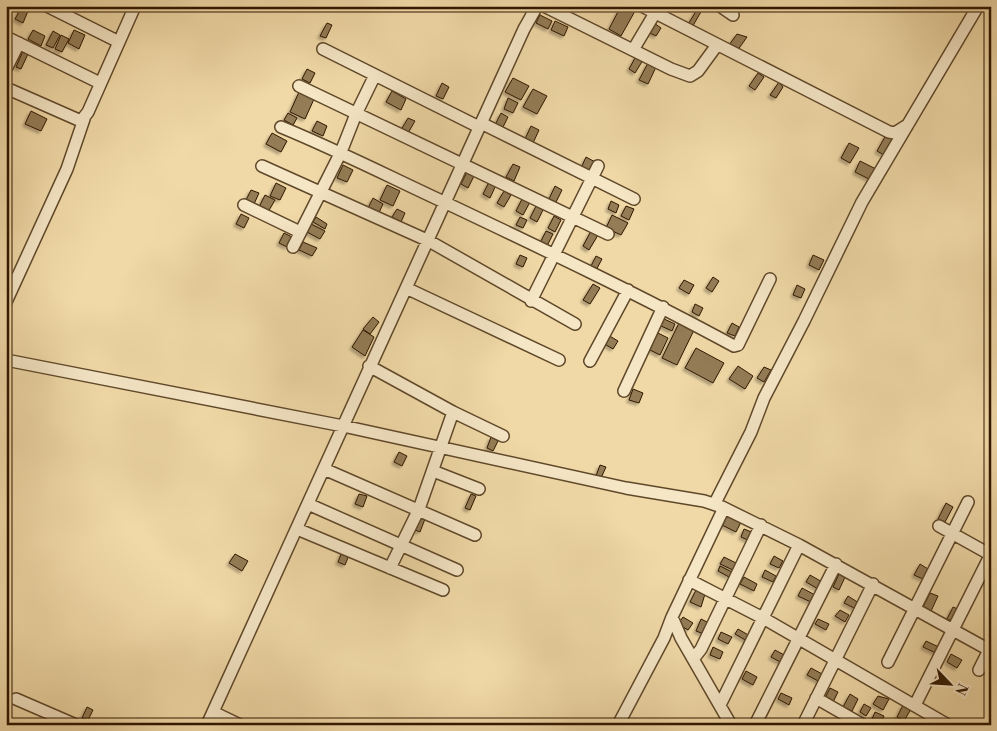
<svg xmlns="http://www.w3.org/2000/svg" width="997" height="731" viewBox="0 0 997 731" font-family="'Libre Bodoni',serif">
	<defs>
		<filter id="shadow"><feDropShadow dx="-2.5" dy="2.5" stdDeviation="1" flood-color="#0004"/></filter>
	</defs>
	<rect width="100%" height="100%" fill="#f0d9a7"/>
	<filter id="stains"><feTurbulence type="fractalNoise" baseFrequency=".004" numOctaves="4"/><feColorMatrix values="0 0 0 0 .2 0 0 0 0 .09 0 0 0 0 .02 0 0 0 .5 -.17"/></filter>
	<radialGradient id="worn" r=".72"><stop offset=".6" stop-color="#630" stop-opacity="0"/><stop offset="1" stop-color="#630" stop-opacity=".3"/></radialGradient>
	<path fill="#937c57" stroke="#2f1700" filter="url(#shadow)" d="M621,6L635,11L621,36L609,29Z
		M21,8L28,11L23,23L15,19Z
		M698,8L702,10L691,29L687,26Z
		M540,15L552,21L548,29L536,23Z
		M555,21L568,27L564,36L551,30Z
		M327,23L332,25L326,38L320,36Z
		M654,23L661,28L656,36L648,32Z
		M33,30L45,36L41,46L28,39Z
		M74,30L85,35L79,49L68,43Z
		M53,31L60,35L53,48L46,45Z
		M737,34L747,37L737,51L729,45Z
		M61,35L69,39L62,52L55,49Z
		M23,51L28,54L21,69L16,67Z
		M636,56L643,60L635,73L629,69Z
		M648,63L656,67L648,84L639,80Z
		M307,69L315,73L310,83L302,79Z
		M758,73L764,77L755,90L749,86Z
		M513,78L529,86L521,100L505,92Z
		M779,82L783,87L776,98L770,95Z
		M442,83L449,87L443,99L436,96Z
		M533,89L547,96L537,114L523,107Z
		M392,91L406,99L401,110L386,102Z
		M299,92L314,99L305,119L290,112Z
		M508,98L518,103L513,113L504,109Z
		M31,111L47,119L41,131L25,124Z
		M288,113L297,118L293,125L284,120Z
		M501,113L508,117L502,129L495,125Z
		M408,118L415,121L408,133L401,130Z
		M317,121L327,126L323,136L312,131Z
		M531,126L539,130L533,143L525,139Z
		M272,133L287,141L281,152L266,144Z
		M886,135L893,140L884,155L877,151Z
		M849,143L859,148L850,163L841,158Z
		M586,157L597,163L591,174L581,168Z
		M860,161L876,169L871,180L855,172Z
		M513,164L520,167L514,181L506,177Z
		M343,165L353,170L347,182L337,178Z
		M467,172L474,176L468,188L461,184Z
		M489,182L496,185L490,198L483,194Z
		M276,183L286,188L280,200L270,196Z
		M387,185L400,191L393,206L380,200Z
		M555,186L562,190L556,202L549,199Z
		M251,190L259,193L254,204L246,200Z
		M504,191L511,195L504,207L497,203Z
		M265,195L275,200L268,212L259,207Z
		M373,198L383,204L377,217L366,212Z
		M522,199L530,202L523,215L516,211Z
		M611,201L619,205L616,213L608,209Z
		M536,206L543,210L537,222L530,218Z
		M626,206L634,209L629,220L621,216Z
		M397,209L405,213L401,222L392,217Z
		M241,214L249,218L244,228L236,224Z
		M612,215L628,223L621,235L606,228Z
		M554,216L561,220L555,232L548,228Z
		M316,217L327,224L325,229L313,222Z
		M520,217L527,220L523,228L516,225Z
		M311,224L325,231L320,239L307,232Z
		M546,231L553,234L547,246L540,243Z
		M591,231L598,235L589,250L583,246Z
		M284,233L292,237L287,247L279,243Z
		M303,242L317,248L312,256L299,250Z
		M520,255L527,258L523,267L516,264Z
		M813,255L824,260L819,270L809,265Z
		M596,256L602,259L595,272L589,270Z
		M713,277L719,281L712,292L706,288Z
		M684,280L694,285L689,294L679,288Z
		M593,284L600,288L590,304L583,300Z
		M797,285L805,289L801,298L793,295Z
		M695,304L703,308L699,316L692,312Z
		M373,317L379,322L370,334L363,329Z
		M662,318L675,324L672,331L659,325Z
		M679,323L694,330L677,365L662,358Z
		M732,323L739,327L735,336L727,333Z
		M363,330L374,337L365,356L352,347Z
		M656,332L668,338L660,355L648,349Z
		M608,335L618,341L613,349L603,343Z
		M696,348L724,363L713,383L685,368Z
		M738,366L753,376L745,389L729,379Z
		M764,367L771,370L764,382L757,378Z
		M633,389L643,393L639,403L629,400Z
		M491,437L498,441L493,451L487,448Z
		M399,452L407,456L402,466L394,462Z
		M600,465L606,467L601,478L596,476Z
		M359,494L367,496L363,507L355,504Z
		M471,494L476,496L470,510L465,508Z
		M946,503L953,507L945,522L938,519Z
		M728,513L742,520L736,532L722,525Z
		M419,516L425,519L420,532L413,529Z
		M744,529L754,533L750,541L741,537Z
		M342,552L349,555L345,565L338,562Z
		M235,554L248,561L242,571L229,563Z
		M774,556L783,561L779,568L770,564Z
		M724,557L736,563L733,570L720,564Z
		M920,564L928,569L923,579L914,575Z
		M720,566L732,572L729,577L718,571Z
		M765,570L776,576L773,582L762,577Z
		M840,572L846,575L839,590L833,587Z
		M810,575L824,583L820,590L806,582Z
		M744,577L757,584L754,591L740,584Z
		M802,588L817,596L813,603L798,596Z
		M696,590L705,594L701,607L690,602Z
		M930,593L938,596L931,611L923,607Z
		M848,596L859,603L856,609L844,603Z
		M953,607L960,610L954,622L947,619Z
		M840,610L849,615L845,622L835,616Z
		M683,617L693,623L688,630L678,624Z
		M701,619L709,623L704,634L696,631Z
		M818,619L829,624L826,630L815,624Z
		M738,629L750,636L747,641L735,634Z
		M721,632L732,637L728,644L718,639Z
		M926,641L941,648L938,654L923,647Z
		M713,647L723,652L720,659L710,655Z
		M775,650L788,657L784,664L771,657Z
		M951,654L962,660L957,668L947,662Z
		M811,668L824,675L820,682L807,675Z
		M746,671L757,677L753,685L742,679Z
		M830,688L838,692L832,704L824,700Z
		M781,693L792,698L789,705L778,699Z
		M850,694L858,699L852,711L843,707Z
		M878,696L889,699L883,710L873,704Z
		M864,704L871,708L866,716L860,712Z
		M903,705L911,709L904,721L897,717Z
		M87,707L93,710L88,720L82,718Z
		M875,712L884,716L881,723L872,719Z"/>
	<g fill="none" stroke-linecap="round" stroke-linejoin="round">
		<defs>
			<path id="minor" d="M47,6L119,42
				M544,6L671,69L690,76L698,71L717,45
				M642,6L889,132L895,133L906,126
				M720,6L733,15
				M6,37L100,83
				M323,49L479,127
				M633,50L655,13
				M6,69L19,43
				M299,86L608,234
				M6,88L81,121L88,112L135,6
				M481,123L634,199
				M281,127C337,150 390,177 446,203C543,249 640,295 734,346L738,345L770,279
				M262,166L429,241L575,324
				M244,205L300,232
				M293,247L341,152L356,114L375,75
				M406,288L559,360
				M531,301L598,166
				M6,302L67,169L84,119
				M6,360L343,426L626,488L704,501L722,507V512L672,617L681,638L731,725
				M590,361L628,290
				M369,366L453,412L503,436
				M624,391L663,307
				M324,469L475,535
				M433,471L479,489
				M715,503L751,432L764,398L804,321L862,202L978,6
				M308,504L457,570
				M722,507L799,545L991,651
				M939,526L991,555
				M297,529L443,590
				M390,568L419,509L453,412
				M689,580L763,618L948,725
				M694,658L701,649L761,525
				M888,662L968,502
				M979,670L991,646
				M816,698L863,725
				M16,699L76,725
				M720,705L799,545
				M915,705L991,554
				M213,712L240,725
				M207,725L524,29L537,6
				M618,725L664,638L672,617
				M755,725L836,564
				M803,725L873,584"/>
		</defs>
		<use href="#minor" stroke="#5f482a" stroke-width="14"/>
		<use href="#minor" stroke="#f5e6c6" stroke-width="11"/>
	</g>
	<rect width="997" height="731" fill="none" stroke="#f0d9a7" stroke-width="25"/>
	<rect x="8" y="8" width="982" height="716" fill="none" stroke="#2f1700" stroke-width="2.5"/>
	<rect x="12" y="12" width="972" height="706" fill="none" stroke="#2f1700"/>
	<g transform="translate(950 684) rotate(115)" stroke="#f5e6c6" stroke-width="4" paint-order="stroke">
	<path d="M0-4L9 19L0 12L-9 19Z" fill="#2f1700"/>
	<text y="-8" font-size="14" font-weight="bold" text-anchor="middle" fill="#2f1700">N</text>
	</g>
	<rect width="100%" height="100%" filter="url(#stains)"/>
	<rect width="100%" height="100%" fill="url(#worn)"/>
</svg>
